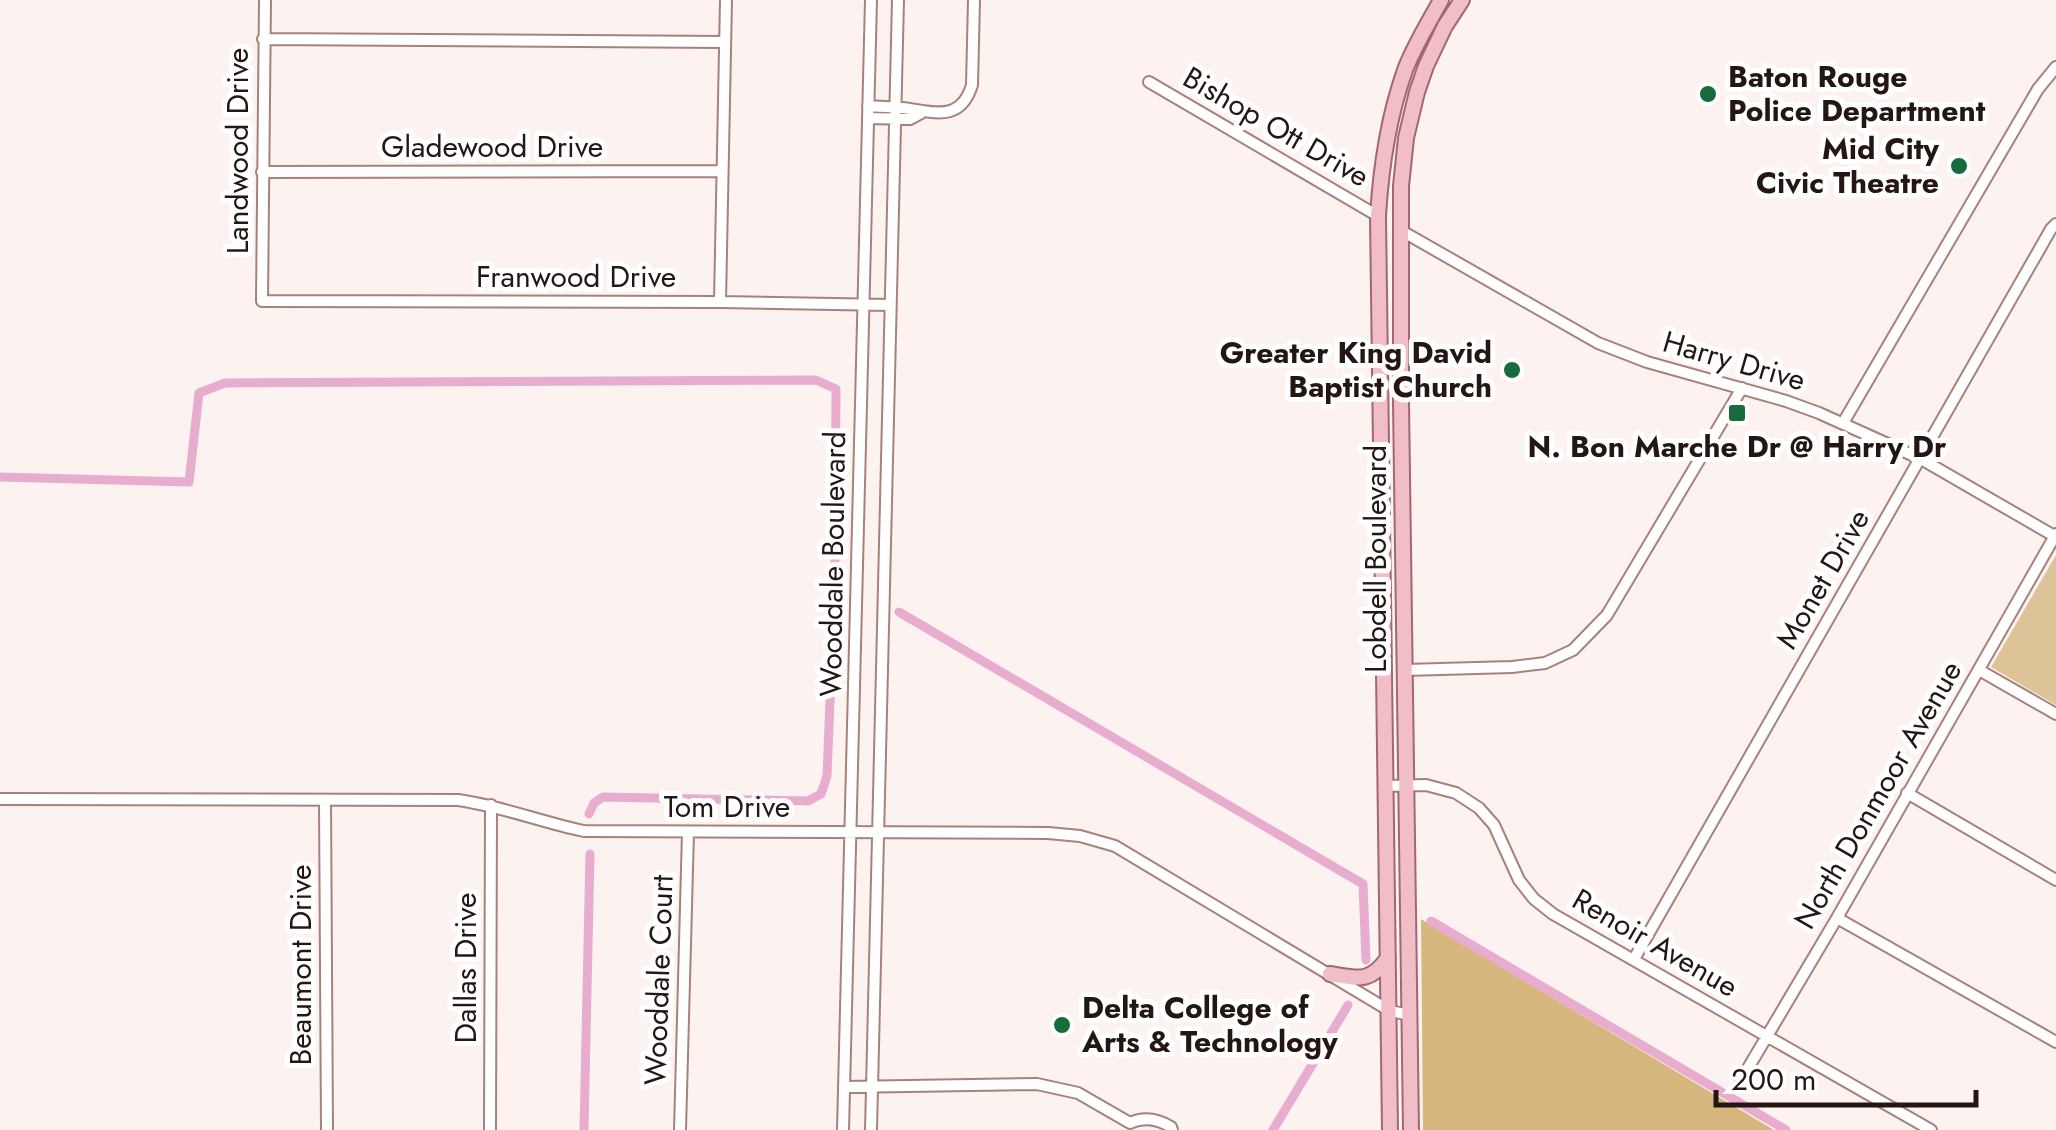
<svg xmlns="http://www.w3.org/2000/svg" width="2056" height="1130" viewBox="0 0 2056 1130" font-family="Jost,sans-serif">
	<rect width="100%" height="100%" fill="#fcf3f1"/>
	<path fill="#dcc398" d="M2056,555V705L1991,667Z"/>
	<path fill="#d7b77e" d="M1421,919L1774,1130H1423Z"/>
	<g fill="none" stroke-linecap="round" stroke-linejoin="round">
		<path stroke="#e8acce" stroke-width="9" d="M0,477L189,482L199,393L225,383L816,380L836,389L835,575L827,776L821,794L808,801L603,797L594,803L589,814
			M899,612L1363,884L1366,960
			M1431,921L1786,1130
			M584,1130L590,854
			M1273,1130L1348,1005"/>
		<defs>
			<path id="minor" d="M265,0L262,301L720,302L890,305
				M263,39L724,42
				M1149,82L1378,216
				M868,106C880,107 891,107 902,108C932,111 960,124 972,85L974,0
				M868,118L910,119L921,113
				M262,172L722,171
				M1400,230L1598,343L1647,362L1786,401L1819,413L1921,459L2056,537
				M720,302L726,0
				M1843,423L2038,89L2056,67
				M1405,670L1512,667L1545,663L1573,650L1607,615L1742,388
				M1979,670L2056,714
				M1386,786L1426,785L1456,793L1479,808L1494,825L1519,880L1534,899L1553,914L1931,1130
				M1907,793L2056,880
				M0,799L458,800C501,806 541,822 584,831L1048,833L1080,836L1115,846L1390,1011L1410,1015
				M325,800L327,1130
				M1837,918L2056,1042
				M1634,959L2051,229L2056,224
				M1741,1080L1837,918L2056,534
				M845,1087L1037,1084L1078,1093L1130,1123C1145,1116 1158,1119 1171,1127L1172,1130
				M490,1130L491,805
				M680,1130L688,832
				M843,1130L871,0
				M871,1130L898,0"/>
			<path id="major" d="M1330,974C1358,978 1369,984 1388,958
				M1390,1130L1378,216C1381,166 1388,118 1405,70C1414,46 1429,22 1441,0
				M1411,1130L1401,403V186L1406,138L1417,92L1426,66L1445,26L1462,0"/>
		</defs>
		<use href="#minor" stroke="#a6827a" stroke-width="14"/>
		<use href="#major" stroke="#a36770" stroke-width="18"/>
		<use href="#minor" stroke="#fff" stroke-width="10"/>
		<use href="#major" stroke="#f1bec7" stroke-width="14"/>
	</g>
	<g fill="#176b3d" stroke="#fff" stroke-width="4">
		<circle cx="1708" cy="94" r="10"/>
		<circle cx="1959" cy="166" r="10"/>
		<circle cx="1512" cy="370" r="10"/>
		<rect x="1727" y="403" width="20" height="20" rx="5"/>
		<circle cx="1062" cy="1025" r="10"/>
	</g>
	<g text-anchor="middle" stroke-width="10" stroke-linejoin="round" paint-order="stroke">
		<g font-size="30" font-weight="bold" fill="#241613" stroke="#fff" text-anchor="start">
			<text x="1728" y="87">Baton Rouge<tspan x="1728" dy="34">Police Department</tspan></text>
			<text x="1939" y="159" text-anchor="end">Mid City<tspan x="1939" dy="34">Civic Theatre</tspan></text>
			<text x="1492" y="363" text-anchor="end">Greater King David<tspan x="1492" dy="34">Baptist Church</tspan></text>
			<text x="1737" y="457" text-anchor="middle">N. Bon Marche Dr @ Harry Dr</text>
			<text x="1082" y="1018">Delta College of<tspan x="1082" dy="34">Arts &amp; Technology</tspan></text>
		</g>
		<g font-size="30" fill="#241613" stroke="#fff">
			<text transform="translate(1276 127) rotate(30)" y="10">Bishop Ott Drive</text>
			<text x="492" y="157">Gladewood Drive</text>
			<text transform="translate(238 151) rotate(-90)" y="10">Landwood Drive</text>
			<text x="576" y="287">Franwood Drive</text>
			<text transform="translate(1734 361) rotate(16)" y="10">Harry Drive</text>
			<text transform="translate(1376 559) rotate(-90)" y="10">Lobdell Boulevard</text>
			<text transform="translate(833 564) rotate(-89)" y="10">Wooddale Boulevard</text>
			<text transform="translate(1823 579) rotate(-60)" y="10">Monet Drive</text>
			<text transform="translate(1878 795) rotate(-60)" y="10">North Donmoor Avenue</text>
			<text x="727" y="817">Tom Drive</text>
			<text transform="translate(1655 943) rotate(30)" y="10">Renoir Avenue</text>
			<text transform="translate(301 965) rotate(-90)" y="10">Beaumont Drive</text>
			<text transform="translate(466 968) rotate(-90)" y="10">Dallas Drive</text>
			<text transform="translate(659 980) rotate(-88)" y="10">Wooddale Court</text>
		</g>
	</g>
	<path d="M1716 1090v15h260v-15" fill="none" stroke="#241613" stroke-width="5"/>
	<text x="1731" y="1090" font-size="30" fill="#241613" stroke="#ffffff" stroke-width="8" paint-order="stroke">200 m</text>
</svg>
